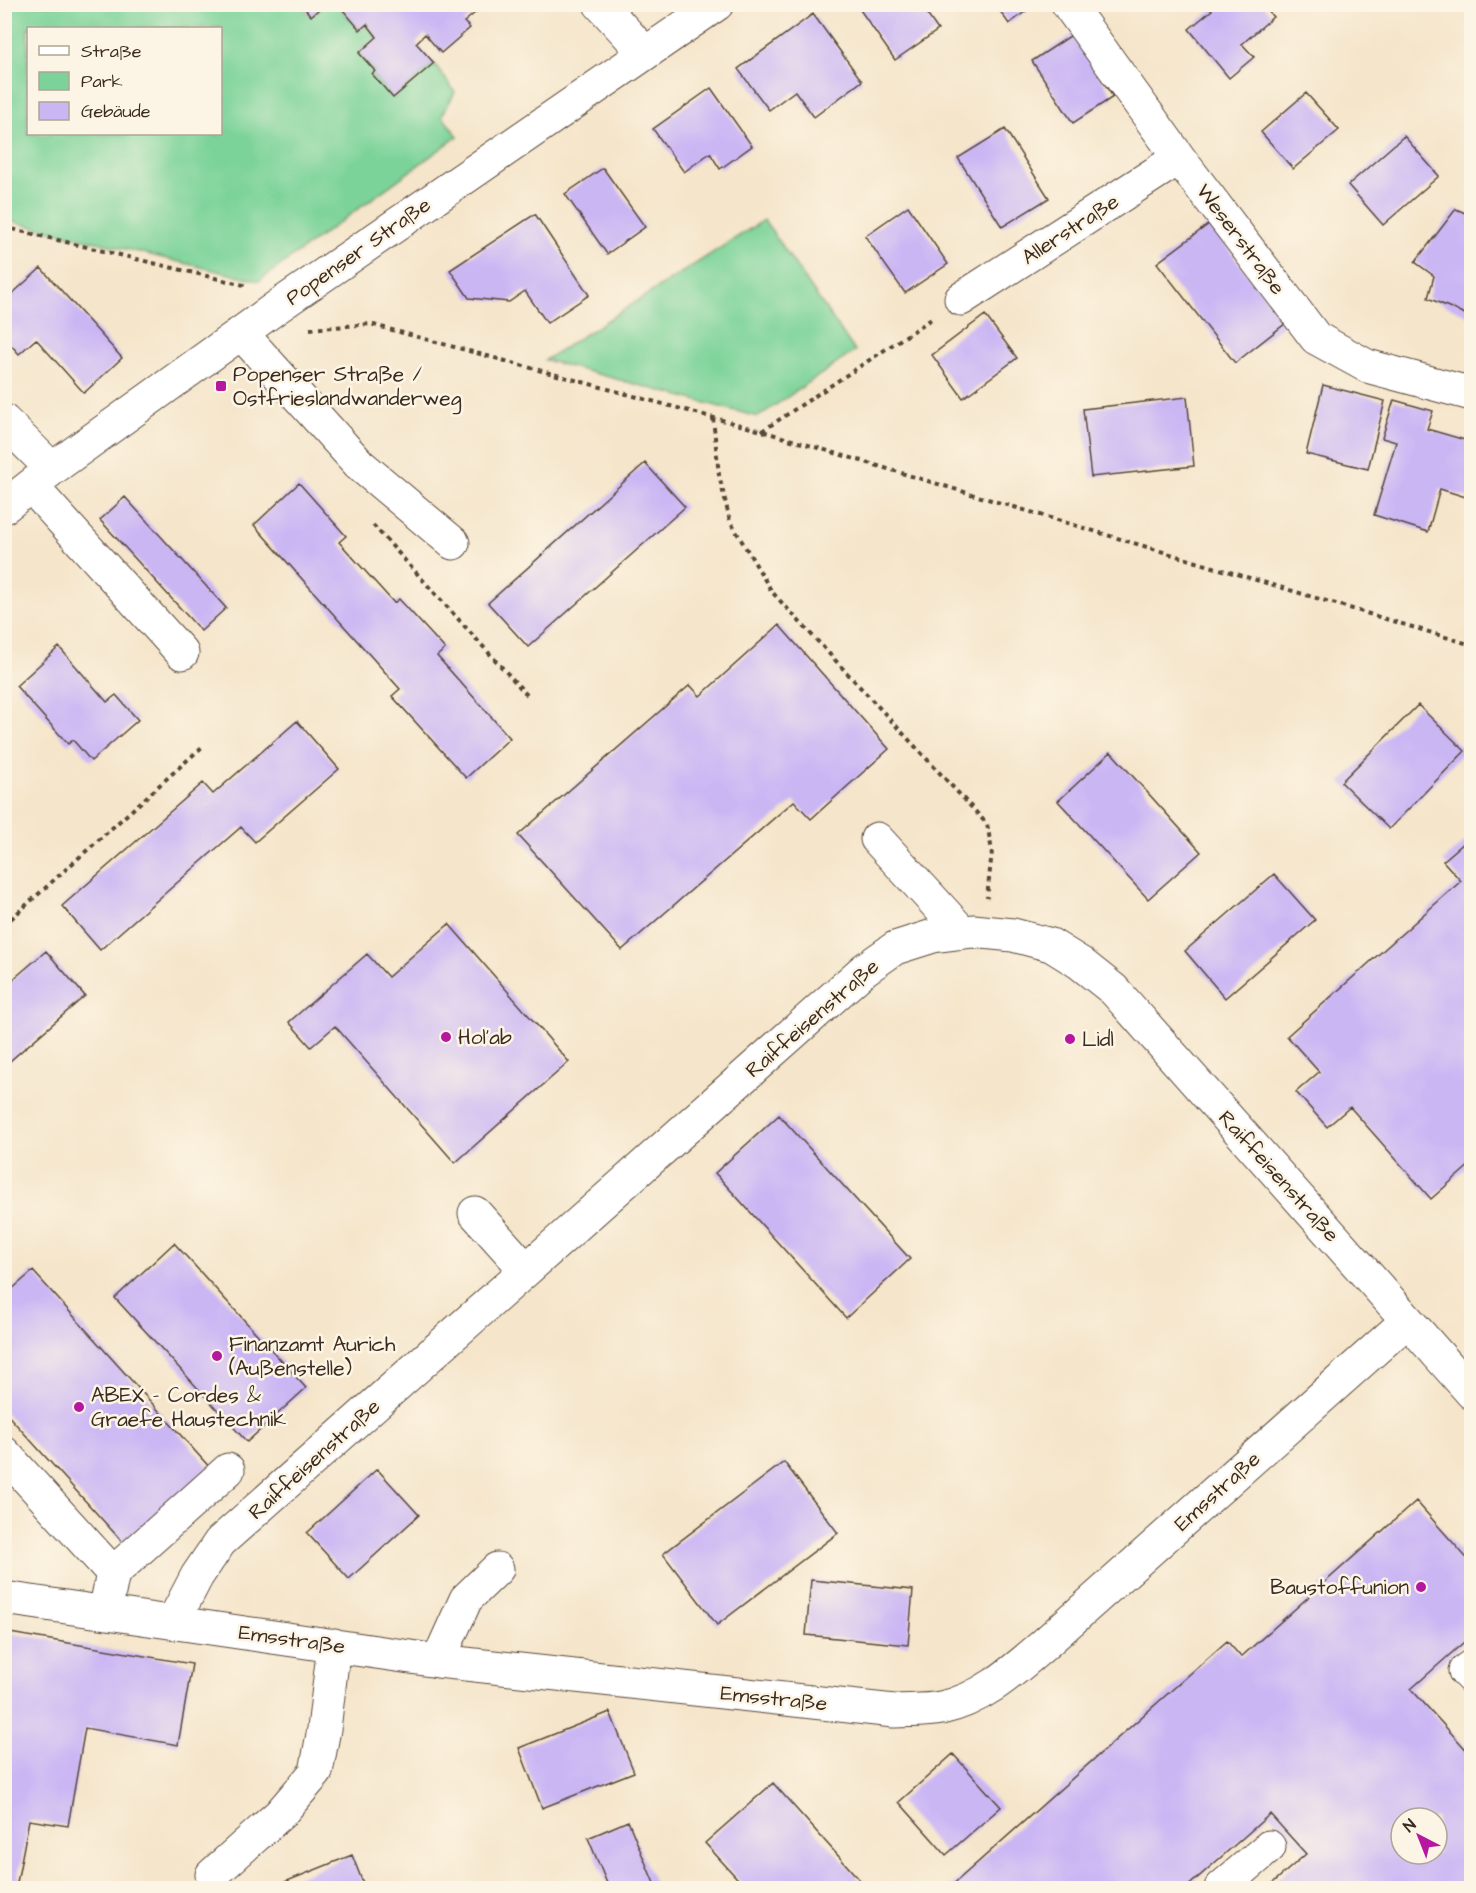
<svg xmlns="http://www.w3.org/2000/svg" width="1476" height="1893" viewBox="0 0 1476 1893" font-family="'Architects Daughter',sans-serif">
	<rect width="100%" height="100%" fill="#fcf5e5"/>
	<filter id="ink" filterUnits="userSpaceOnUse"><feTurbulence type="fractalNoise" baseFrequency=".0167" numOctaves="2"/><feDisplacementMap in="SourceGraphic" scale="12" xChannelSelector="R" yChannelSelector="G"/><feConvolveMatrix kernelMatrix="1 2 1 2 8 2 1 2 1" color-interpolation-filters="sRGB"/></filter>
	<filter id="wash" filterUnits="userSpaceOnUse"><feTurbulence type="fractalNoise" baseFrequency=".008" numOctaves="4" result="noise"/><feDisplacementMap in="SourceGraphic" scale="24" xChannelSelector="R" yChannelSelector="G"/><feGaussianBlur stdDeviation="1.35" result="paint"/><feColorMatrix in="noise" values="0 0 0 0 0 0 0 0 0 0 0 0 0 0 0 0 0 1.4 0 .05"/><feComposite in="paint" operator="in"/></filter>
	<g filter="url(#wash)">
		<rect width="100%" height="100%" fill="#f5e5ca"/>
		<path fill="#7bd399" stroke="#5b7e5c" stroke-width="1.5" fill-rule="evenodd" d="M301,4L311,16L325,5H338L360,30L367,24L377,37L359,53L375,71L372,74L393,98L434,63L455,92L442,116L458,136L259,281L5,220V5ZM28,28H220V134H28Z
			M764,220L855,351L758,417L545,360Z"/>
		<g id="blocks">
			<path fill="#cbb6f4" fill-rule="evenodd" d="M301,4H325L311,16Z
				M338,4H477L481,8L464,22L470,28L441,53L425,34L416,43L434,63L393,98L372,74L375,71L359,53L377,37L367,24L360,30Z
				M856,4H920L938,30L895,60Z
				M995,4H1035L1009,24Z
				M1209,4H1262L1273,17L1242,44L1254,57L1229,78L1189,29L1212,10L1208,6Z
				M1461,4H1472V15Z
				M813,14L862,81L814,117L795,91L769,110L738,69Z
				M1073,34L1113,97L1073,123L1032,61Z
				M711,88L752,146L720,169L710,153L684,172L653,129Z
				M1306,93L1339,130L1293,169L1261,132Z
				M1005,129L1049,198L1002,227L958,158Z
				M1404,136L1439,176L1383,225L1348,185Z
				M603,168L645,227L607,254L565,194Z
				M908,206L948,264L905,293L865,236Z
				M1456,209L1472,216V317L1428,298L1434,276L1415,262Z
				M535,214L589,295L547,323L525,291L509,302L469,298L450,270Z
				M1209,224L1286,323L1235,363L1157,263Z
				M41,268L122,358L84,393L36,339L19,354L4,337V301Z
				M985,315L1017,358L963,398L932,355Z
				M1323,385L1385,401L1368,469L1306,454Z
				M1187,397L1194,466L1091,477L1083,409Z
				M1394,400L1433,411L1427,429L1472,442V499L1440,489L1428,532L1374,515L1396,442L1382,438Z
				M645,463L685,507L528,647L488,603Z
				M299,483L346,536L339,542L394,603L399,599L445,649L437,656L510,738L466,778L392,696L400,689L254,525Z
				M125,497L226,608L201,631L100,520Z
				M779,625L889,749L811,819L794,801L622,950L518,835L690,685L700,696Z
				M59,647L107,702L116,695L138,720L91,761L73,740L68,744L16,686Z
				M1418,705L1465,751L1389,829L1341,782Z
				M297,721L339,769L255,842L241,827L100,950L62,906L203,783L213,794Z
				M1111,752L1201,852L1148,899L1058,801Z
				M1472,836V1163L1431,1199L1350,1107L1327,1127L1296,1092L1319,1072L1287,1036L1461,881L1443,861Z
				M1274,874L1315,920L1225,998L1185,951Z
				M449,924L569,1062L455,1163L335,1026L311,1047L289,1022L367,954L388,977Z
				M46,951L85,996L4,1066V987Z
				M779,1115L910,1259L846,1318L715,1173Z
				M174,1243L306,1388L247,1442L115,1298Z
				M33,1271L212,1470L127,1547L4,1411V1296Z
				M784,1462L838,1533L717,1625L663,1554Z
				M377,1469L419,1515L349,1579L307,1533Z
				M1416,1501L1472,1564V1635L1411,1689L1472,1756V1888H1267L1306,1854L1270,1814L1186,1888H949L1227,1641L1241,1657ZM1401,1818H1437V1854H1401Z
				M811,1580L913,1590L908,1645L806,1635Z
				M4,1632L192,1664L178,1745L85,1728L68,1826L29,1820L16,1888H4Z
				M610,1712L634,1772L542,1808L519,1748Z
				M953,1754L1001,1807L946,1855L899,1802Z
				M773,1783L867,1888H746L705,1843Z
				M628,1821L656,1888H609L588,1838Z
				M352,1855L365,1888H279L277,1885Z"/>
		</g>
	</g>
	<g filter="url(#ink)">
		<use href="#blocks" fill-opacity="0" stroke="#574638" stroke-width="1.5"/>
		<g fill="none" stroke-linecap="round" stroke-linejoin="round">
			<defs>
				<path id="minor" d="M600,4L645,53
					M1068,4L1179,158L1316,338L1367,366L1472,394
					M961,299L1179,158
					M241,333L360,465L453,543
					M4,421L52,469
					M31,486L182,653
					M4,507L52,469L277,307L717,4
					M877,839L962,932
					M475,1213L526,1270
					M4,1453L113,1573L105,1612
					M113,1573L228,1470
					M4,1598L438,1661L894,1711C909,1710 926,1711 941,1708C980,1700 1011,1673 1040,1648L1407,1321
					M173,1622L197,1576L220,1542L865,969L895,948L933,936L973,931L1013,935L1051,945L1080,963L1114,990L1472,1393
					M438,1661L466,1599L497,1569
					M1472,1666L1465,1671L1472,1678
					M212,1875L280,1814L316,1772L324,1729L334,1645
					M1221,1888L1269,1847"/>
			</defs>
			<use href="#minor" stroke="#574638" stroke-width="35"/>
			<path stroke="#574638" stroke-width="4" stroke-dasharray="4.5 4.5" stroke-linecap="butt" d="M4,227L248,286
				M310,329L370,324L762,431L1472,645
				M713,418L719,475L730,521L772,592L987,824L992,851L987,898
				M762,431L933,318
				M373,525L527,695
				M4,925L202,747"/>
			<use href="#minor" stroke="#fff" stroke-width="33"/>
		</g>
	</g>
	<g fill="#b5179e" stroke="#fcf5e5" stroke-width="2">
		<rect x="215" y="380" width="12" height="12" rx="3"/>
		<circle cx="446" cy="1037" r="6"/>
		<circle cx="1070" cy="1039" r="6"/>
		<circle cx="217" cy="1356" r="6"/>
		<circle cx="79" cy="1407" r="6"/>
		<circle cx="1421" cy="1587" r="6"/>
	</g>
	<g text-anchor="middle" stroke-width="5" stroke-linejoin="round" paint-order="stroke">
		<g font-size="21" fill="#3b2a1e" stroke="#fcf5e5">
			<text transform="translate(1070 229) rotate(-33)" y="7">Allerstraße</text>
			<text transform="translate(1241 239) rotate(53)" y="7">Weserstraße</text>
			<text transform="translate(358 251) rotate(-35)" y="7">Popenser Straße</text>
			<text transform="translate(812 1018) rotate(-41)" y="7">Raiffeisenstraße</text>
			<text transform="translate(1279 1176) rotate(48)" y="7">Raiffeisenstraße</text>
			<text transform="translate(314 1459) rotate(-42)" y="7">Raiffeisenstraße</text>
			<text transform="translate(1217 1491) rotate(-42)" y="7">Emsstraße</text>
			<text transform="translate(292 1639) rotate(8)" y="7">Emsstraße</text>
			<text transform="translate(774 1698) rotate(6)" y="7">Emsstraße</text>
		</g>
		<g font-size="21" fill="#3b2a1e" stroke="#fcf5e5" text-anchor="start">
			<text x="233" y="381">Popenser Straße /<tspan x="233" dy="24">Ostfrieslandwanderweg</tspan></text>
			<text x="458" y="1044">Hol'ab</text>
			<text x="1082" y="1046">Lidl</text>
			<text x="229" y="1351">Finanzamt Aurich<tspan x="229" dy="24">(Außenstelle)</tspan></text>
			<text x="91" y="1402">ABEX - Cordes &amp;<tspan x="91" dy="24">Graefe Haustechnik</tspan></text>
			<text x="1409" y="1594" text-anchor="end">Baustoffunion</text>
		</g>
	</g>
	<rect width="1476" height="1893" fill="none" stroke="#fcf5e5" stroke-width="24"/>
	<rect x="27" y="27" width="195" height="108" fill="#fcf5e5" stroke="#afa495" stroke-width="1.5"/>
	<rect x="39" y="46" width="30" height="9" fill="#ffffff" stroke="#afa495" stroke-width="1.5"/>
	<text x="81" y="57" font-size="18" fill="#3b2a1e">Straße</text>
	<rect x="39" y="72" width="30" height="18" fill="#7bd399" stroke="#afa495" stroke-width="1.5"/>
	<text x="81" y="87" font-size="18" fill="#3b2a1e">Park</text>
	<rect x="39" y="102" width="30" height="18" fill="#cbb6f4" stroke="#afa495" stroke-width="1.5"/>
	<text x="81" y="117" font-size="18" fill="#3b2a1e">Gebäude</text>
	<g transform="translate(1419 1836) rotate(318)"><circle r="28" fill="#fcf5e5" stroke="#afa495" stroke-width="1.5"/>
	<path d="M0-4.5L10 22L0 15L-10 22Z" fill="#b5179e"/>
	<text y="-9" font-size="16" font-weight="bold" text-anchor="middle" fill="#3b2a1e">N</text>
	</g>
</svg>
